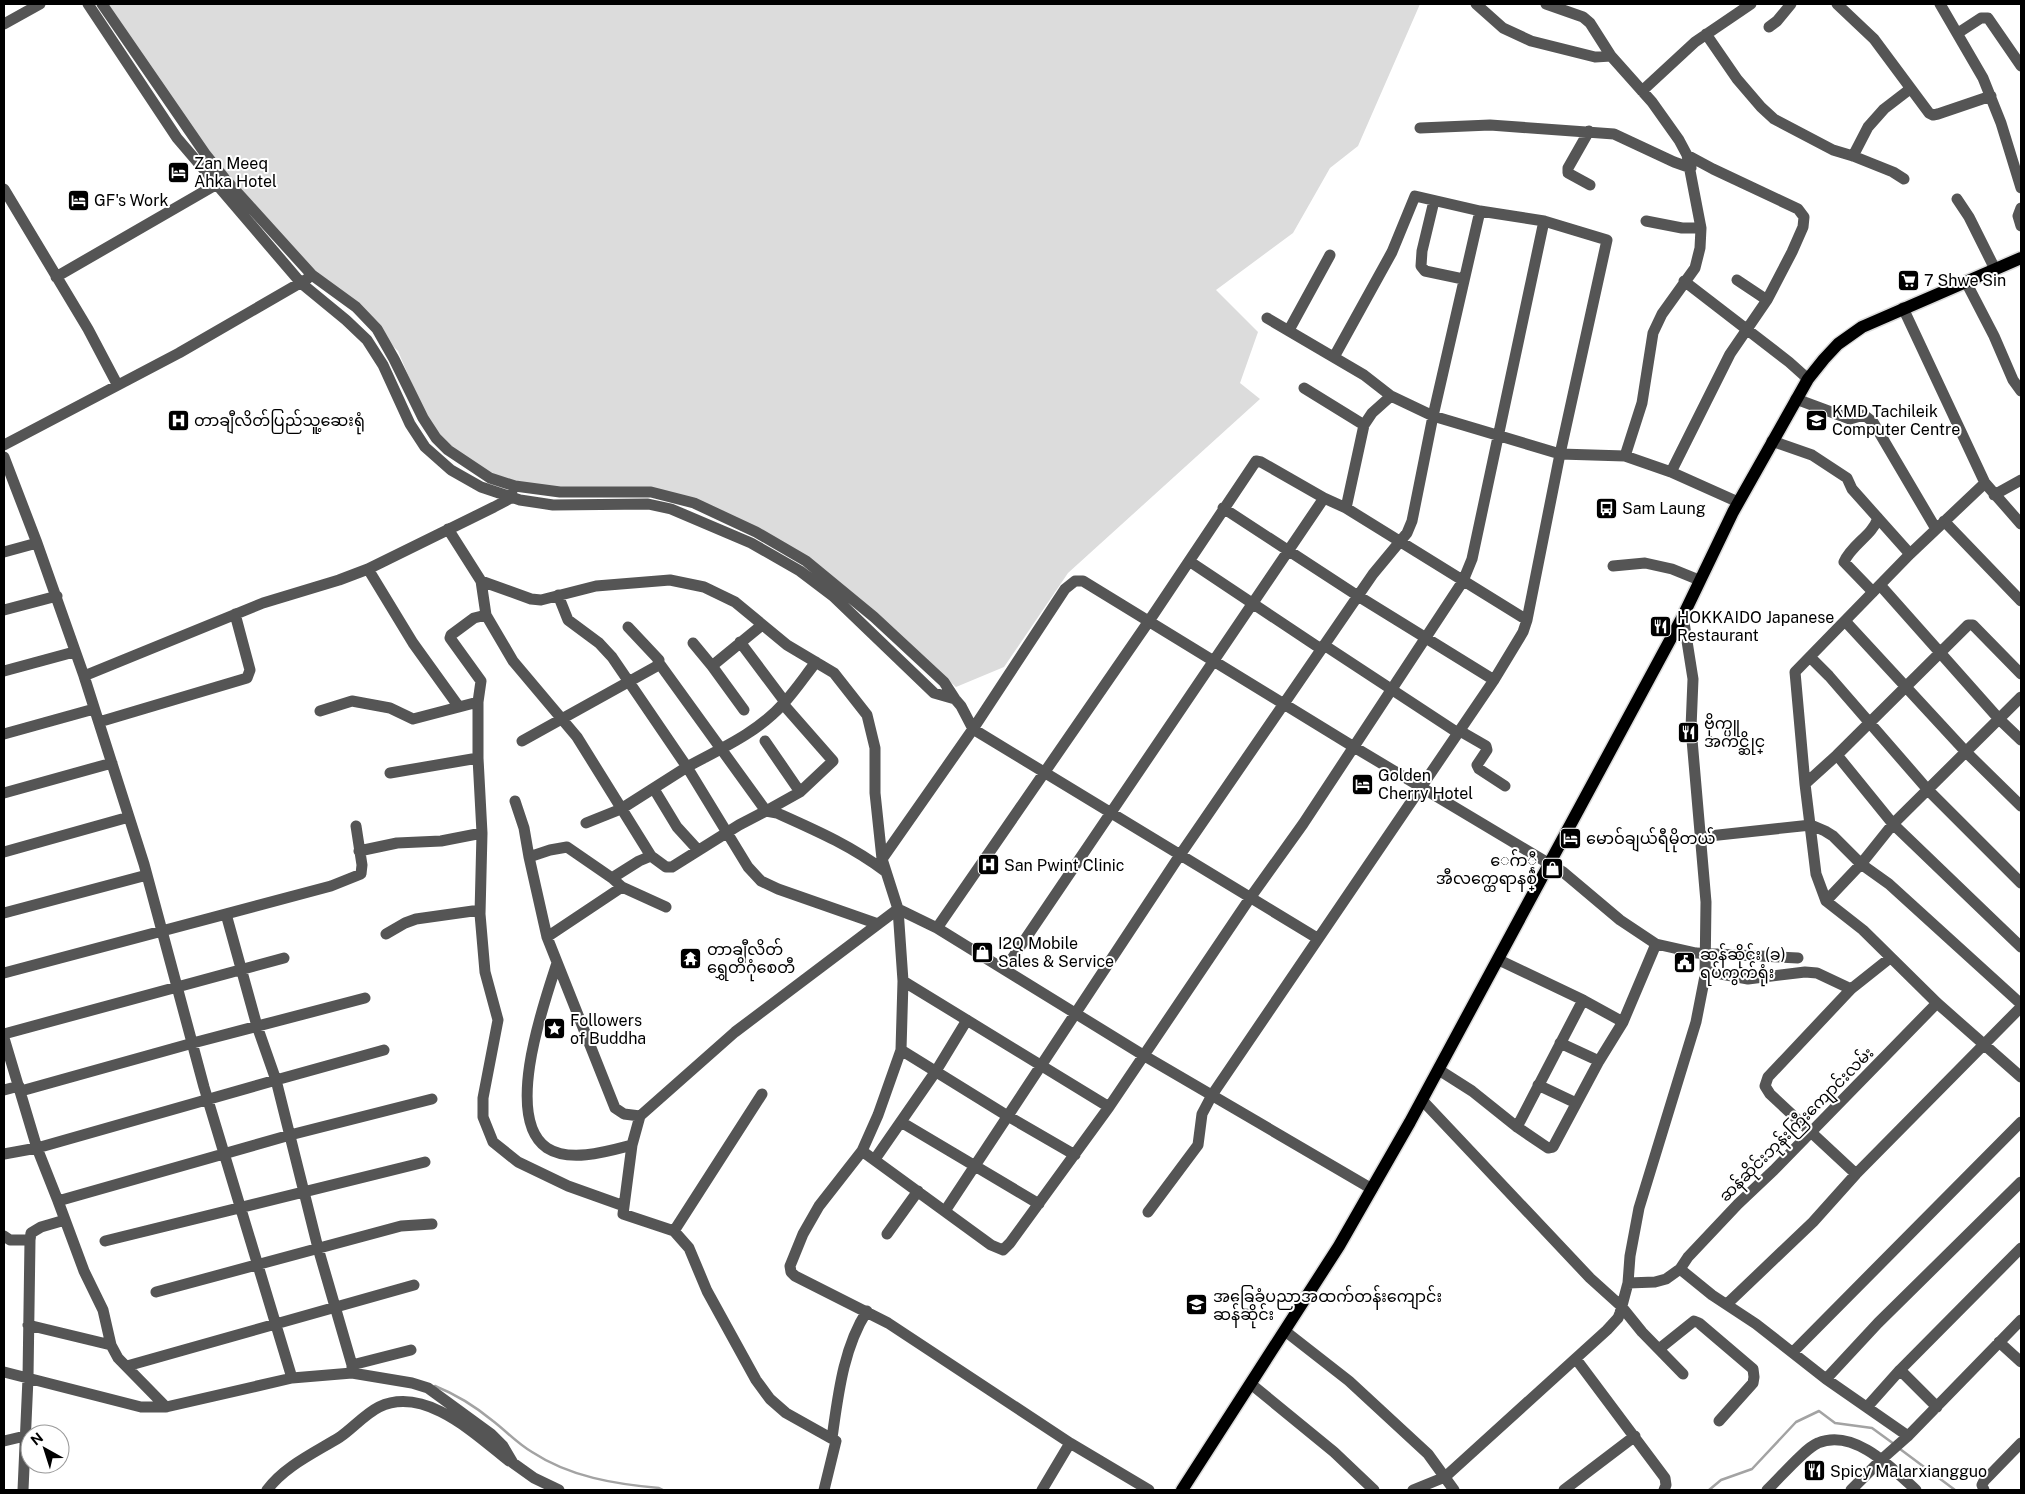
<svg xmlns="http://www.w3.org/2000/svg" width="2025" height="1494" viewBox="0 0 2025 1494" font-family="'Public Sans','Noto Sans Myanmar',sans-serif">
	<rect width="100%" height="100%" fill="#fff"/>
	<path fill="#dcdcdc" d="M108,4H1420L1358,146L1330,168L1293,233L1216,290L1258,332L1240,383L1260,399L1068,573L1004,667L956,687L894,631L824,574L691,501L641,492L594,494L503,482L456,458L431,429L398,351L361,315L324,284L208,151Z"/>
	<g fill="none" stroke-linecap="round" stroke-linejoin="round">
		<path stroke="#a3a3a3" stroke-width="2.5" d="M435,1386C455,1394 476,1407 493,1421C506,1431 518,1444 532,1452C570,1477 615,1484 659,1488L663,1490
			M1900,1449L1955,1490
			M1709,1490L1721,1480L1752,1469L1796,1422L1819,1411L1835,1423L1872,1428L1894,1444"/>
		<defs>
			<path id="major" d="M1182,1490L1339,1246L1410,1122L1683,616L1733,512L1808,379L1824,359L1838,344L1862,327L2021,258"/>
		</defs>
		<use href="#major" stroke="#dbdbdb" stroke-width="15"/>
		<path stroke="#555" stroke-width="11" d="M88,4L177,138L301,283L346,320L367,340L383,365L410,424L425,447L451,470L481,487L520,500L553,505L648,504L671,509L751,543L800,571L833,596L934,693L955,699
			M102,4L206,155L225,179L312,275L356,307L377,329L394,359L423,418L436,438L448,450L490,478L515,486L560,492H651L694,503L756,532L806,561L874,617L944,682L955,699L961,706L973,729L1317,938
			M1476,4L1503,28L1531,41L1595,57L1611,56L1652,102L1679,140L1687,155L1701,228L1700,248L1695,268L1662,314L1653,333L1642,403L1625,456
			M1546,4L1583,17L1590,23L1611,56
			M1837,4L1874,39L1929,113L1933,115L1938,114L1991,96
			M1940,4L1983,78L2001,123L2021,188
			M4,24L40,4
			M1769,27L1777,21L1791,4
			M1958,33L1981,18H1988L2021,66
			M1706,34L1737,79L1761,107L1774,119L1833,150L1853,156L1893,172L1904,179
			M1642,91L1695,42L1751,4
			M1420,128L1490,125L1614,134L1674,162L1691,168
			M1589,131L1568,168V173L1590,185
			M1853,156L1868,127L1884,109L1910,89
			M4,189L88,329L117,384
			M1957,199L1969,217L1995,269
			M1434,201L1422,251L1421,266L1425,271L1463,279
			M2021,208L2018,216L2021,226
			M1646,221L1682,228H1701
			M56,277L224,180
			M1737,280L1767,300
			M1684,281L1789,362L1808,379
			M1966,282L1994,336L2013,380L2021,391
			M1903,308L1985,483L2021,524
			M1267,318L1364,375L1391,396L1433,416L1560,454L1625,456L1671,472L1730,354L1767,300L1792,252L1803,227L1804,217L1798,209L1713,169L1687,155
			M1289,330L1330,255
			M1304,388L1364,425
			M1796,399L1850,419L1864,415L1873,422L1936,529
			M1772,441L1812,455L1847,478L1852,489L1910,554
			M4,445L179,353L307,279
			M4,457L37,543L4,552
			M1671,472L1738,502
			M1985,483L1910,554L1795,672L1805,784L1816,874L1826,901L1863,930L1937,1003L2021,1077
			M1994,495L2021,480
			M1223,508L1358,596L1494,680
			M1346,508L1364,425L1372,413L1391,396
			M1944,521L2021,601
			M448,529L481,581L486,615L513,661L577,737L651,856
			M37,543L84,676
			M1189,561L1321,649
			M1613,566L1645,563L1672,569L1699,580
			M368,569L339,580L263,603L84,676L144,864L204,1087L292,1378L352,1373L412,1383L428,1388L491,1434L503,1446L513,1463L534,1478L559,1490
			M481,581L531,599L541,600L596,586L670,580L704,587L735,602L787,645L834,673L867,715L875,748V793L882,859
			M1880,585L1999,719L2021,740
			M1873,592L1844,562C1852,544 1872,536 1878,518
			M558,595L568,620L599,643L612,657L687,767L621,809L586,823
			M4,610L57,596
			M1845,621L1966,752L2021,806
			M740,642L785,702
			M693,643L712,666L744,710
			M1324,645L1458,733
			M1810,657L1829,676L1928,790L2021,883
			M816,662C805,676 795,691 783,704C757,733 720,749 687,767L748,867L761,881L778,889L878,924
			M659,663L766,811L800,792L833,761L783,704
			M712,666L762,625
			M4,671L74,652
			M459,707L413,643L368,569L494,507L511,498L512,494
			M320,711L352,701L390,708L413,719L478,702
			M99,722L247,678L250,670L235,614
			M1460,731L1486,746L1487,750L1477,765L1479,769L1505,786
			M4,734L94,709
			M522,741L657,666L659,660L628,627
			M765,741L800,792
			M1837,755L1968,625H1973L2021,674
			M390,773L478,758
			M1805,784L1837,755L1893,824L2021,947
			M654,789L677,827L698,850
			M4,793L112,763
			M515,801L524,828L529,857
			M482,833L480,914L485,972L498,1020L483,1098V1117L493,1142L518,1162L568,1186L624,1206
			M1700,837L1811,825L1825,831L1833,836L1861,864L1889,884L2021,1004
			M359,851L397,843L441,841L482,833L478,758V702L481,681L450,638L451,635L474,618L486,615
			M4,852L129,817
			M612,878L639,861L651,856L666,867H672L739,825L766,811L777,813C815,830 852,846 886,872
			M622,887L547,937L615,1108L624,1114L640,1116L632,1145L623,1214L674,1231L689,1248L707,1291L756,1380L770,1399L786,1413L836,1441L824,1490
			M1826,901L1861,864L1893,824L2021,697
			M898,909L937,928L1143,1055L1372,1189
			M4,913L147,875
			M937,928L1149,621L1256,461L1261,462L1324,498L1346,508L1527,620
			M386,934L405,923L416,919L480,910
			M547,937L529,857L550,850L567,847L612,878L622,887L666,907
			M1499,960L1583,1000L1623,1022
			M557,963C544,1003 503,1118 547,1148C570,1163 609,1151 632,1145
			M1005,969L1324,498
			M1705,971L1748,979L1805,972L1817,973L1851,989
			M4,973L331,886L361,874L362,865L356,826
			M903,981L1109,1107
			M4,1034L284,958
			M4,1038L37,1148L58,1201
			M1560,1043L1599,1061
			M901,1050L1006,1115L1075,1155
			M1439,1070L1472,1091L1517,1127L1548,1148L1553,1147L1599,1061L1623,1022L1656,944
			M1538,1085L1576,1103
			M4,1090L19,1086
			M21,1091L193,1043L365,998
			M1422,1100L1590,1278L1621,1306L1642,1332L1683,1374
			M640,1116L735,1032L898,909
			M901,1122L1039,1204
			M1517,1127L1583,1000
			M862,1151L991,1245L1003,1250L1010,1243L1109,1107L1250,898L1303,824L1463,581L1472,559L1544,221
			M4,1154L37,1148L276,1080L257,1026L226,914
			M875,1159L936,1071L967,1020
			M1856,1174L1770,1094L1765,1086L1768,1077L1851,989L1890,958
			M945,1211L1180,855L1373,574L1407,533L1412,521L1433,416L1480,211
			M1148,1212L1198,1145L1202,1114L1212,1095L1494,680L1523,632L1527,620L1560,454L1607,240L1544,221L1480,211L1415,196L1392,252L1334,357
			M674,1231L762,1094
			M887,1234L918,1191
			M4,1236L10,1240H30
			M105,1241L425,1162
			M1680,1269L1712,1295L1756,1324L1826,1379L1908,1436
			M1628,1283L1655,1282L1666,1279L1680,1269L1688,1257L1738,1204L1774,1170L1937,1003
			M156,1292L401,1226L432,1224
			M1727,1304L1813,1222L1856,1174L2021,1007
			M28,1325L111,1345
			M1285,1331L1349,1381L1428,1454L1454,1490
			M1999,1342L2021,1362
			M1659,1349L1694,1321L1699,1323L1753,1369L1754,1377L1753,1383L1719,1421
			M1793,1352L2021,1122
			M1576,1359L1665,1478L1666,1485L1664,1490
			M352,1365L411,1350
			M127,1366L414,1285
			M1900,1370L1937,1407
			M4,1372L141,1407H166L292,1378
			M352,1373V1365L318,1248L276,1080L384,1050
			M1826,1379L1878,1323L2021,1182
			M1251,1384L1334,1452L1374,1490
			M166,1407L118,1358L111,1345L103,1310L84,1271L58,1201L290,1135L432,1099
			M1867,1407L1900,1370L2021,1248
			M832,1438C838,1396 843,1348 867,1311
			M4,1441L25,1436
			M23,1490L28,1378L30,1240L31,1233L41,1227L65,1220
			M267,1490C285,1466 314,1453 340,1437C353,1428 365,1414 379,1407C425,1385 476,1435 509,1461
			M1042,1490L1070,1443
			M1149,1490L1070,1443L888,1323L795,1276L791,1272L790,1266L803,1234L819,1206L862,1151L878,1115L901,1050L903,981L898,909L882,859L973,729L1065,589L1075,581H1083L1354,747L1563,872L1620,920L1656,944L1696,953L1798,958
			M1413,1490L1445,1477L1607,1330L1618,1318L1620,1313L1628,1283L1630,1256L1639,1208L1696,1022L1705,976L1706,902L1691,728L1693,679L1683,616
			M1564,1490L1635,1436
			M1767,1490C1778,1480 1805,1448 1818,1443C1854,1428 1892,1468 1916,1490
			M1851,1490L1882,1459L1908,1436L2021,1320
			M1984,1490L1982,1485L1984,1481L2021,1443"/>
		<use href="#major" stroke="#000" stroke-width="12"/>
	</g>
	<defs>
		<symbol id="hotel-square" viewBox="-11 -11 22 22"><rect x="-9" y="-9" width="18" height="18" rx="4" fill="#000" stroke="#fff"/><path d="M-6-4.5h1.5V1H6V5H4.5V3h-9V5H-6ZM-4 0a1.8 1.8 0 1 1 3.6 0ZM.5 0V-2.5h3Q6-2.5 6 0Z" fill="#fff"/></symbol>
		<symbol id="supermarket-square" viewBox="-11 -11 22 22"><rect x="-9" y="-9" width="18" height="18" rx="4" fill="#000" stroke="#fff"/><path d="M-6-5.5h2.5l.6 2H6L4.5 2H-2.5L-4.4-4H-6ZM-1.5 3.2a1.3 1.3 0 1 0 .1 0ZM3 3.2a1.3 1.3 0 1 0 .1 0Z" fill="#fff"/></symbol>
		<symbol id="hospital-square" viewBox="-11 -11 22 22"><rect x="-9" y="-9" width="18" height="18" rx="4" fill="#000" stroke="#fff"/><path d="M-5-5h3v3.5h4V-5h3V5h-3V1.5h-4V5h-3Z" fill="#fff"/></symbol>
		<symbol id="school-square" viewBox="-11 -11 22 22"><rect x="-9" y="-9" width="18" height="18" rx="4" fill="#000" stroke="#fff"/><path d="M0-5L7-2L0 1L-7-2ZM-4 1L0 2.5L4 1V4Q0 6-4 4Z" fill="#fff"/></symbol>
		<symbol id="bus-square" viewBox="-11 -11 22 22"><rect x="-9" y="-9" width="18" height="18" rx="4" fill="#000" stroke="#fff"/><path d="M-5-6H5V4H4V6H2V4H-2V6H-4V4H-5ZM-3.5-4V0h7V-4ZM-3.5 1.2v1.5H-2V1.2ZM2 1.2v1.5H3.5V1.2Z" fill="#fff"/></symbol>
		<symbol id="restaurant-square" viewBox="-11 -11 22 22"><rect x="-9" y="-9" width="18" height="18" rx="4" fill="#000" stroke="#fff"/><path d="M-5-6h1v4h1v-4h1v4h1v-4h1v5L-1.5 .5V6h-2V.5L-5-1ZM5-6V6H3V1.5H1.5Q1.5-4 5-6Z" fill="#fff"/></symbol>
		<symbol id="shop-square" viewBox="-11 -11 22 22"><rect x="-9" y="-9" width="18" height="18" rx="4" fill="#000" stroke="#fff"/><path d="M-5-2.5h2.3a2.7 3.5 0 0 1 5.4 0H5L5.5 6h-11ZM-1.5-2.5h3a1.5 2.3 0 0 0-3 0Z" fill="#fff"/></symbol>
		<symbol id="temple-square" viewBox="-11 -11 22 22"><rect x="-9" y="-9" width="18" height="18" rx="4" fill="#000" stroke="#fff"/><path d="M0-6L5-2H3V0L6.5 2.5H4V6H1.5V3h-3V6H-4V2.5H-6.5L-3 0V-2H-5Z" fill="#fff"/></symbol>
		<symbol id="civic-square" viewBox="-11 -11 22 22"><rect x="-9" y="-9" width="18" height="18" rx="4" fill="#000" stroke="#fff"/><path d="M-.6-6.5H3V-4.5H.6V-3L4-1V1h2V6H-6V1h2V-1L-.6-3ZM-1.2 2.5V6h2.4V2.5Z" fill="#fff"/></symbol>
		<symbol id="sight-square" viewBox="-11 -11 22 22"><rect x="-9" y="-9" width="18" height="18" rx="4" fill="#000" stroke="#fff"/><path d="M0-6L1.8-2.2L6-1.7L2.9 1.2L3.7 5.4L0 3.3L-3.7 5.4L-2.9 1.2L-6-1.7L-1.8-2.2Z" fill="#fff"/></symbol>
	</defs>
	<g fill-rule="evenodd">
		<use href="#hotel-square" x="166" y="160" width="25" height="25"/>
		<use href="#hotel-square" x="66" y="188" width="25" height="25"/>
		<use href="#supermarket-square" x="1896" y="268" width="25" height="25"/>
		<use href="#hospital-square" x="166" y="408" width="25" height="25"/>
		<use href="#school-square" x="1804" y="408" width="25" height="25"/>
		<use href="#bus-square" x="1594" y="496" width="25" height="25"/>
		<use href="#restaurant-square" x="1648" y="614" width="25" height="25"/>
		<use href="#restaurant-square" x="1676" y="720" width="25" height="25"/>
		<use href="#hotel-square" x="1350" y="772" width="25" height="25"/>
		<use href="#hotel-square" x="1558" y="826" width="25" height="25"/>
		<use href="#hospital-square" x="976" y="852" width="25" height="25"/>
		<use href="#shop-square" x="1540" y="856" width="25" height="25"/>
		<use href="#shop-square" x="970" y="940" width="25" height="25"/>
		<use href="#temple-square" x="678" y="946" width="25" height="25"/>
		<use href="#civic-square" x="1672" y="950" width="25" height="25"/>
		<use href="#sight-square" x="542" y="1016" width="25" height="25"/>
		<use href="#school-square" x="1184" y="1292" width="25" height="25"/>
		<use href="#restaurant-square" x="1802" y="1458" width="25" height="25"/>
	</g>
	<g text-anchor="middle" stroke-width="4" stroke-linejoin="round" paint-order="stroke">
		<g font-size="16" fill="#000" stroke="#fff" text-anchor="start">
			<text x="194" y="169">Zan Meeq<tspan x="194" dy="18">Ahka Hotel</tspan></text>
			<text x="94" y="206">GF's Work</text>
			<text x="1924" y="286">7 Shwe Sin</text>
			<text x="1832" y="417">KMD Tachileik<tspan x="1832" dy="18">Computer Centre</tspan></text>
			<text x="194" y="426">တာချီလိတ်ပြည်သူ့ဆေးရုံ</text>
			<text x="1622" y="514">Sam Laung</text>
			<text x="1677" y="623">HOKKAIDO Japanese<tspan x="1677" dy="18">Restaurant</tspan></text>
			<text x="1704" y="729">ဗိုက္ပူ<tspan x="1704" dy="18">အကင္ဆိုင္</tspan></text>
			<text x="1378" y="781">Golden<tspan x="1378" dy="18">Cherry Hotel</tspan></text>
			<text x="1586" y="844">မောဝ်ချယ်ရီမိုတယ်</text>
			<text x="1537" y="866" text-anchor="end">ေဂ်ာ္နီ<tspan x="1537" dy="18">အီလက္ထေရာနစ္</tspan></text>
			<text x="1004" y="871">San Pwint Clinic</text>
			<text x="998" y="949">I2Q Mobile<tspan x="998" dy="18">Sales &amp; Service</tspan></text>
			<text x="707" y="955">တာချီလိတ်<tspan x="707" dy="18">ရွှေတိဂုံစေတီ</tspan></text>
			<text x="1700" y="960">ဆန်ဆိုင်း (ခ)<tspan x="1700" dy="18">ရပ်ကွက်ရုံး</tspan></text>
			<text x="570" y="1026">Followers<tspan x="570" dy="18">of Buddha</tspan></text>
			<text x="1213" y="1302">အခြေခံပညာအထက်တန်းကျောင်း<tspan x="1213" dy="18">ဆန်ဆိုင်း</tspan></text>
			<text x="1830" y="1477">Spicy Malarxiangguo</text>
		</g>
		<g font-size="16" fill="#000" stroke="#fff">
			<text transform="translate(1796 1124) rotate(-45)" y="6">ဆန်ဆိုင်းဘုန်းကြီးကျောင်းလမ်း</text>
		</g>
	</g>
	<rect width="2025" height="1494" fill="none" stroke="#000000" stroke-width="10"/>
	<g transform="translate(45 1449) rotate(321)"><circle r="24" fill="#ffffff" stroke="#999999"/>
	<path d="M0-4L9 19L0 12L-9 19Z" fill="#000000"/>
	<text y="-8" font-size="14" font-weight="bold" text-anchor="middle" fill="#000000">N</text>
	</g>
</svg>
